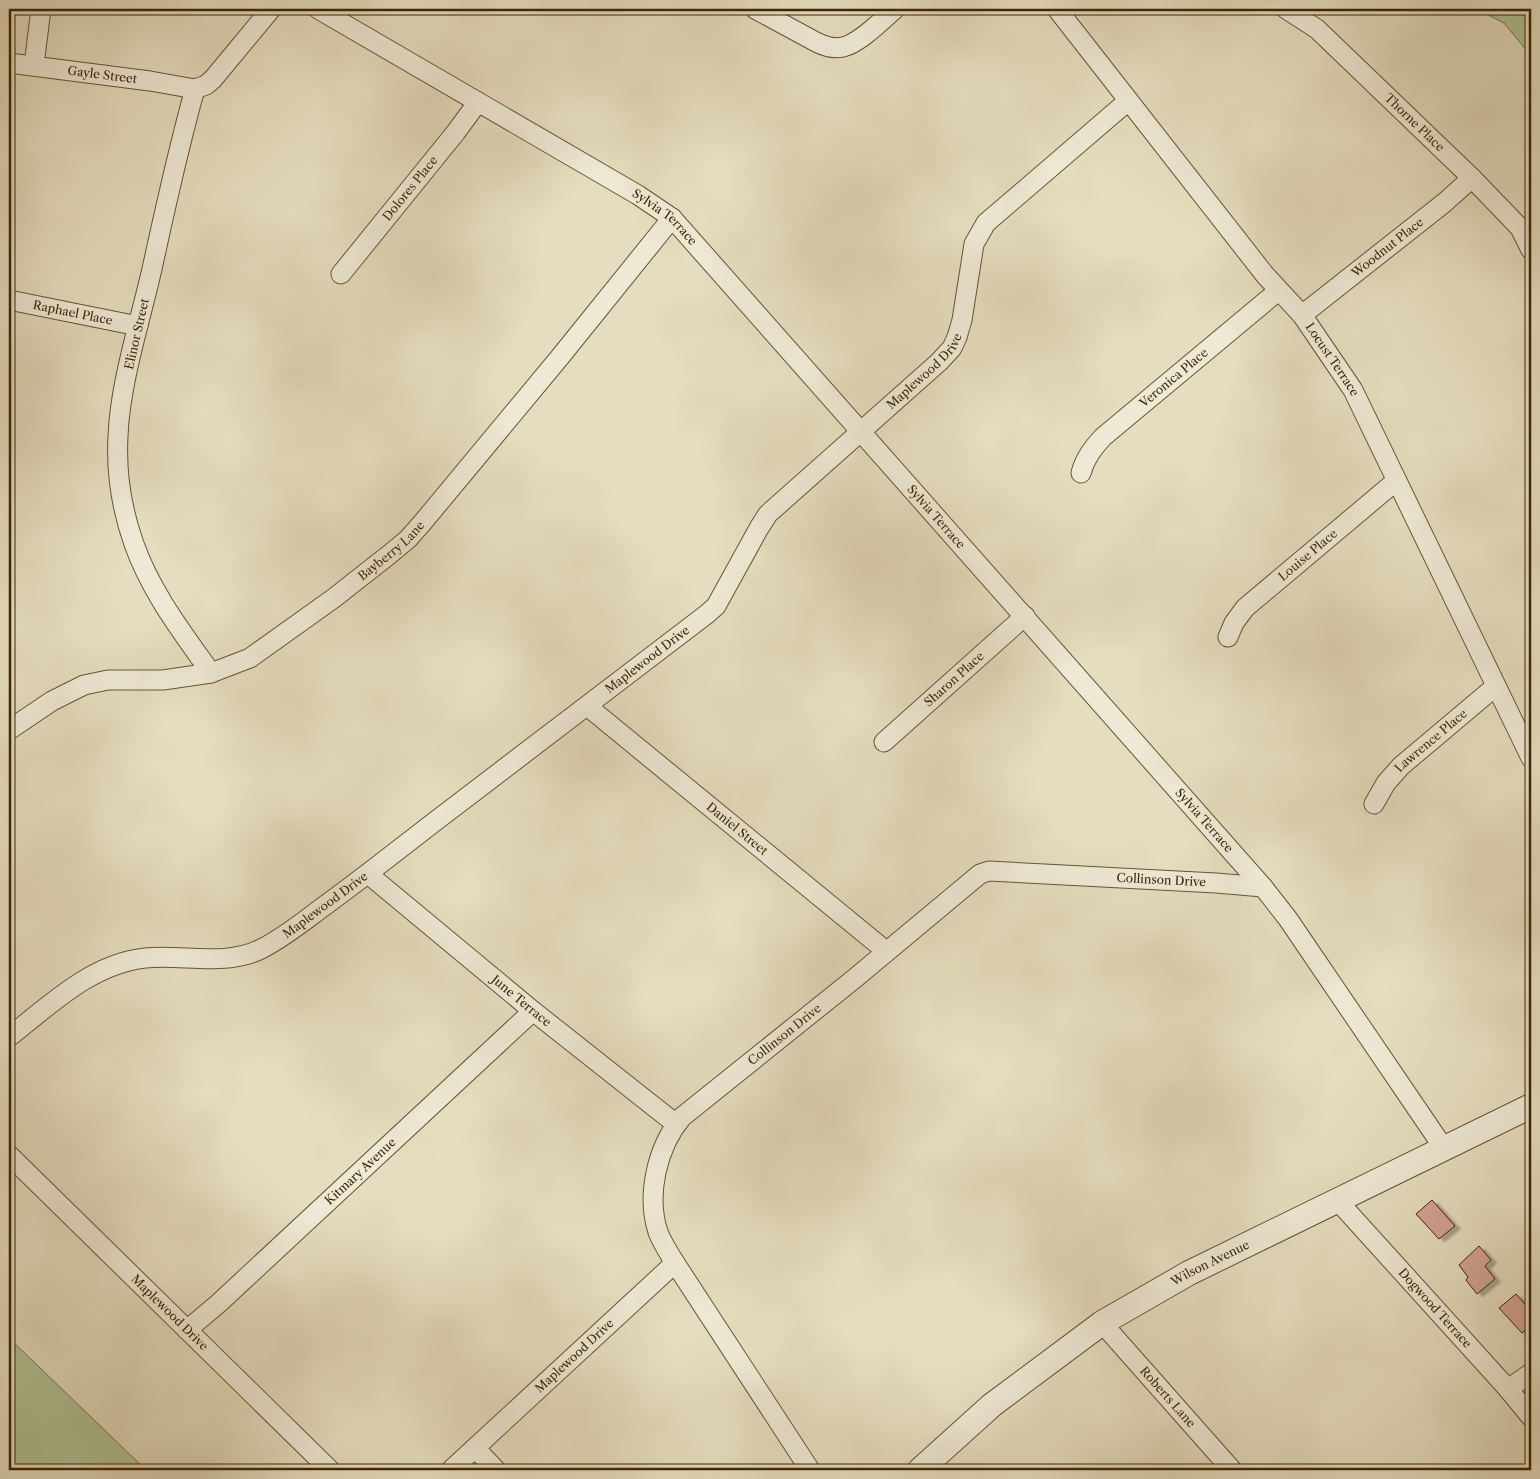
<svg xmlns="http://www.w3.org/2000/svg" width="1540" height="1479" viewBox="0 0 1540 1479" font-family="'Libre Caslon Text',serif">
	<defs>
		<filter id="shadow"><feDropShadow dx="5.5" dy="3" stdDeviation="1" flood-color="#0004"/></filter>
	</defs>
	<rect width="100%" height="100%" fill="#e5ddbf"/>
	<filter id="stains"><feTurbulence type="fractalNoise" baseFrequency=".004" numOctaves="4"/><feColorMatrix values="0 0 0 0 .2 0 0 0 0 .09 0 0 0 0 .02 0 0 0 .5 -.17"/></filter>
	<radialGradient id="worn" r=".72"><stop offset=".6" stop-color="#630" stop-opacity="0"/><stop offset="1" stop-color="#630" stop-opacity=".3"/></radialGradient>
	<path fill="#b0c296" stroke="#76744e" d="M1476,9H1531V56L1504,23Z
		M9,1338L146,1470H9Z"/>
	<path fill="#d3a394" stroke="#3c2606" filter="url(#shadow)" d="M1432,1200L1455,1226L1439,1239L1416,1214Z
		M1479,1246L1491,1260L1485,1266L1495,1279L1477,1294L1466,1280L1468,1277L1459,1265Z
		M1516,1294L1531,1311V1324L1522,1333L1499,1308Z"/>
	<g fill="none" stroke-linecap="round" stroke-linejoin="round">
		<defs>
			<g id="minor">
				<path id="s1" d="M318,9L638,195L672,218L1263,887L1288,919L1443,1147"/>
				<path d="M755,9L816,42C824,46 835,49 843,47C860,43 882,20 895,9"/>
				<path id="s2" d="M1057,9L1265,275L1302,315L1353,390L1531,758"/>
				<path id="s3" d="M1286,9L1317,29L1472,178L1520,228L1531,250"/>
				<path id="s4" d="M9,63L150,81L195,89"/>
				<path d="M34,65L41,9"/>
				<path d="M195,89C178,149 165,209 152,269C140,322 120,383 118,436C116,472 122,510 134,544C151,592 182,632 211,673"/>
				<path d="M195,89L206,85L213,79L271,9"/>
				<path id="s5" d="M341,274L456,132L478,102"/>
				<path id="s6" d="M9,300L138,326"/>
				<path id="s7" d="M1302,315L1444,203L1472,178"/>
				<path id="s8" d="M1081,473C1085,458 1093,448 1103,437L1278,291"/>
				<path id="s9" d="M1228,637L1234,623L1245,608L1396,481"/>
				<path id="s10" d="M587,706L886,951"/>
				<path id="s11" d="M9,730L52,701L84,685L108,680H163L211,673L250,658L334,598L390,554L408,539L423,522L560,357L672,218"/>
				<path id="s12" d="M884,742L1025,616"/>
				<path id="s13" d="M1374,804L1386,783L1401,766L1496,686"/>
				<path id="s14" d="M368,874L533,1011L676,1124"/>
				<path id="s15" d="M9,1037C50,1005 91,964 145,958C183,954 225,967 261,949C285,937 305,920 327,904C363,878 398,850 433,823C524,753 616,684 707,614L716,606L759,528L768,514L939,362L952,348L957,337L962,320L974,244L986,223L1128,101"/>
				<path id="s16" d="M9,1155L330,1470"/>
				<path id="s17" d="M1337,1200L1508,1389L1531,1417"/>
				<path id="s18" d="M1102,1323L1232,1470"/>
				<path id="s19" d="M187,1330L219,1303L533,1011"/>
				<path d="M1508,1389L1531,1373"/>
				<path d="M476,1449L496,1470"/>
				<path id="s20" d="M451,1470L675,1263"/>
				<path id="s21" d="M810,1470L675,1263C669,1253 662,1243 658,1232C646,1195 657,1147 682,1117L854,979L980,874L989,871L1216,883L1263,887"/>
			</g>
			<g id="tertiary">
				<path id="s22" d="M920,1470L992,1405L1102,1323L1189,1273L1531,1106"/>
			</g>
		</defs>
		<use href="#minor" stroke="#665434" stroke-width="21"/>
		<use href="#tertiary" stroke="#665434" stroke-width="26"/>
		<use href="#minor" stroke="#eee9d5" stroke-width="19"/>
		<use href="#tertiary" stroke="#eee9d5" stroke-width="24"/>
	</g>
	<g text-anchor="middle" stroke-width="4.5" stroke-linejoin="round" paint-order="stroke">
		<g font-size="12" fill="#3c2606" stroke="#eee9d5">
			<text dy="4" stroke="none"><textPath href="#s4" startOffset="94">Gayle Street</textPath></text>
			<text dy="4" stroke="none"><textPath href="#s3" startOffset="172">Thorne Place</textPath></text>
			<text dy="4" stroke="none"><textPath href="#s5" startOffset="110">Dolores Place</textPath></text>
			<text dy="4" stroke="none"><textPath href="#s1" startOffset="405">Sylvia Terrace</textPath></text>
			<text dy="4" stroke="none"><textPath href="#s7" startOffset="109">Woodnut Place</textPath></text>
			<text dy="4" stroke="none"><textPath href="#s6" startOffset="65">Raphael Place</textPath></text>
			<text transform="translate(137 334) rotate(-77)" y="4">Elinor Street</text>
			<text dy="4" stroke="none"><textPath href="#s2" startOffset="446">Locust Terrace</textPath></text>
			<text dy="4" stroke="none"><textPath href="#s15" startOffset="1165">Maplewood Drive</textPath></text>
			<text dy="4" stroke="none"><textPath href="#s8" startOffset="135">Veronica Place</textPath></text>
			<text dy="4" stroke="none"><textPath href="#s1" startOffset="810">Sylvia Terrace</textPath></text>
			<text dy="4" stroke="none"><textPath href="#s11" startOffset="435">Bayberry Lane</textPath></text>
			<text dy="4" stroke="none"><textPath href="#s9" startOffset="116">Louise Place</textPath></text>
			<text dy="4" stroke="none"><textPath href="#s15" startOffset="760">Maplewood Drive</textPath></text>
			<text dy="4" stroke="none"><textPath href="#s12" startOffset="94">Sharon Place</textPath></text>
			<text dy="4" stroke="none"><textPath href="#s13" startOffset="86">Lawrence Place</textPath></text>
			<text dy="4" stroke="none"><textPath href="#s1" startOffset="1215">Sylvia Terrace</textPath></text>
			<text dy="4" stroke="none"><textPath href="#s10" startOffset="194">Daniel Street</textPath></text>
			<text dy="4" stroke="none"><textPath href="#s21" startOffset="971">Collinson Drive</textPath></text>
			<text dy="4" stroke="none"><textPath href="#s15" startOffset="355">Maplewood Drive</textPath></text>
			<text dy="4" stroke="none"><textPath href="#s14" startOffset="199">June Terrace</textPath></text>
			<text dy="4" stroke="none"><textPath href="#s21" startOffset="536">Collinson Drive</textPath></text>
			<text dy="4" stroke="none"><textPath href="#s19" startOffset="235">Kitmary Avenue</textPath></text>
			<text dy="4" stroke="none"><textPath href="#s22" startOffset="358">Wilson Avenue</textPath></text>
			<text dy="4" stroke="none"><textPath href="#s17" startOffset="146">Dogwood Terrace</textPath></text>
			<text dy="4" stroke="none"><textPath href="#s16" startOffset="225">Maplewood Drive</textPath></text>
			<text dy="4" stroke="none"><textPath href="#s20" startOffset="168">Maplewood Drive</textPath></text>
			<text dy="4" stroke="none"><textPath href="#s18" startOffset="99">Roberts Lane</textPath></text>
		</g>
	</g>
	<rect width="1540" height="1479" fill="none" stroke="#e5ddbf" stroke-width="30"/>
	<rect x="10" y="10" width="1520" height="1459" fill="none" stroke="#3c2606" stroke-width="2.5"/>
	<rect x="15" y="15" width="1510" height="1449" fill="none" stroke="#3c2606"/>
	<rect width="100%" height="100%" filter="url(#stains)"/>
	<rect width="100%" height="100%" fill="url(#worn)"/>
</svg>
